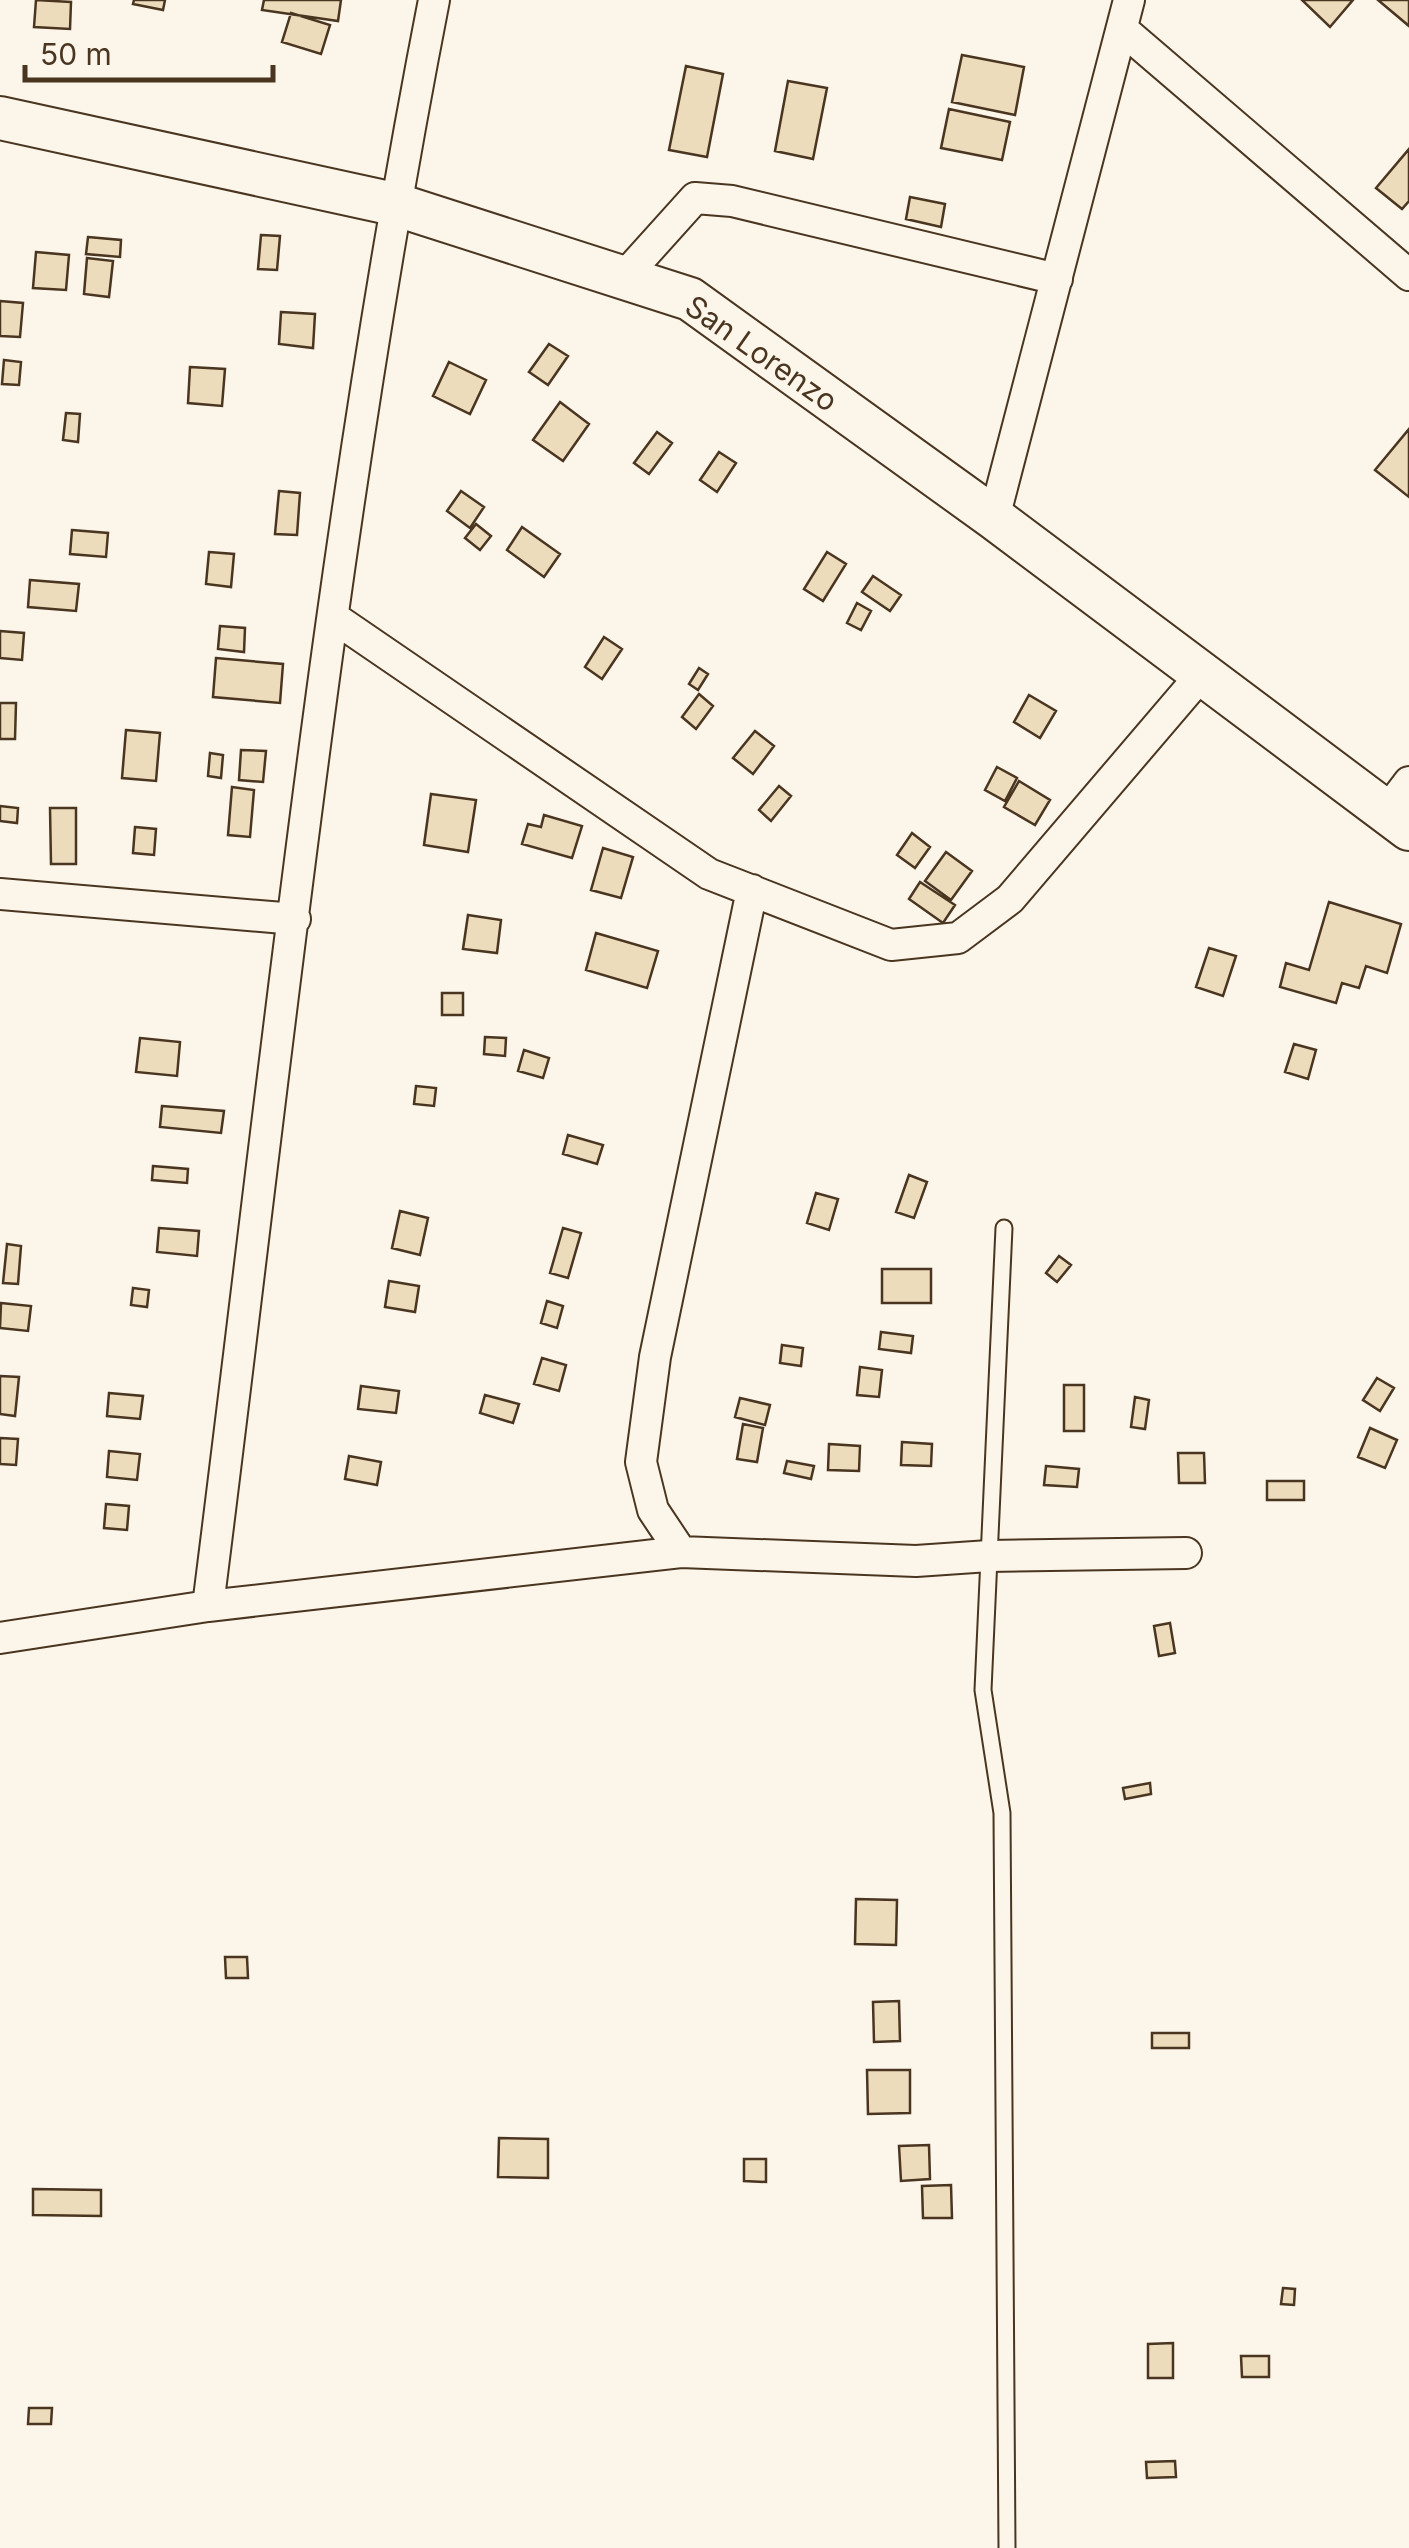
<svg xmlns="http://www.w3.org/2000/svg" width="1409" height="2548" viewBox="0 0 1409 2548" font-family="Inter,sans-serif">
	<rect width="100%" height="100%" fill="#fbf6e9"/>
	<path fill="#ecdcbc" stroke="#4a3520" stroke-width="2.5" d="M36,0L71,2L70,29L34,27Z
		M134,0H165L163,10L133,4Z
		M264,0H341L338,21L262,10Z
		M1302,0H1353L1330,27Z
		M1378,0H1409V26Z
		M291,13L330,25L321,54L282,42Z
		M962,55L1024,67L1015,115L952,102Z
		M686,66L723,74L707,157L669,150Z
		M788,81L827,88L813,159L775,151Z
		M949,109L1010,122L1002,160L941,148Z
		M1409,149V201L1402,209L1376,188Z
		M910,197L945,204L941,227L906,219Z
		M261,235L280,236L277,270L258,269Z
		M88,237L121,240L120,257L86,254Z
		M36,252L69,255L66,290L33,288Z
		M87,258L113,261L109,297L84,294Z
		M0,301L23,303L20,337L0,336Z
		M281,312L315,314L313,348L279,344Z
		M549,344L568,356L548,385L529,372Z
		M4,360L21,362L19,385L2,384Z
		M449,362L486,380L470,414L433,396Z
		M190,367L225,369L222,406L188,403Z
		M560,402L589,424L563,461L533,440Z
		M66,413L80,414L78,442L63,440Z
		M1409,429V497L1375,470Z
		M657,432L672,443L649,474L634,463Z
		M719,452L736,463L717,492L700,480Z
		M279,491L300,493L297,535L275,534Z
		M461,491L484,507L470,528L447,511Z
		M476,524L491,536L480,550L465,538Z
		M522,527L560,554L544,577L507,550Z
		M72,530L108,533L106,557L70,554Z
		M209,552L234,554L231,587L206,584Z
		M827,552L846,564L823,601L804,589Z
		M873,576L901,595L890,611L862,592Z
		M30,580L79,584L76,611L28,607Z
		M857,603L871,611L861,630L847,623Z
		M220,626L245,628L244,652L218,649Z
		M0,631L24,633L22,660L0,658Z
		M604,637L622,649L602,679L585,667Z
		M216,658L283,664L280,703L213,697Z
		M699,668L708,674L698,690L689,684Z
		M699,694L713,706L696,729L682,717Z
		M1029,695L1056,711L1040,738L1014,722Z
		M0,703H16L15,739H0Z
		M126,730L160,733L156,781L122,778Z
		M755,731L774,746L753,774L733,758Z
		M241,750L266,751L263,782L239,780Z
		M210,753L223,755L221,778L208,776Z
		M997,767L1017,778L1005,801L985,790Z
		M1019,781L1050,800L1035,825L1004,807Z
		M779,786L791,796L771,821L759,810Z
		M232,787L254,790L250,837L228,835Z
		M431,794L476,800L468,852L424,845Z
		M0,806L18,808L17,823L0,821Z
		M50,808H76V864H51Z
		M544,815L582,826L572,858L522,844L528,824L541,827Z
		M135,827L156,829L154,855L133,853Z
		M912,833L930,847L915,868L897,855Z
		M603,848L633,857L621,898L591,890Z
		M946,852L972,871L951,900L925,881Z
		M920,882L955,905L943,923L909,899Z
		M1329,902L1401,924L1387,973L1366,966L1359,988L1342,983L1336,1003L1280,987L1286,963L1309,970Z
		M468,915L501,920L497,953L463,949Z
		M596,933L658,951L647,988L586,970Z
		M1209,948L1236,956L1223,996L1196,987Z
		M442,993H463V1015H442Z
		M485,1037L506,1038L505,1056L484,1054Z
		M140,1038L180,1042L177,1076L136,1072Z
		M1294,1044L1316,1050L1308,1079L1285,1072Z
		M524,1050L549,1058L543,1078L518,1071Z
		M416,1086L436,1088L434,1106L414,1104Z
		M162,1106L224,1111L221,1133L160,1127Z
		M568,1135L603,1145L597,1164L563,1154Z
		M153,1166L188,1169L187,1183L152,1180Z
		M909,1175L927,1182L914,1218L896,1212Z
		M816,1193L838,1199L829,1230L807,1223Z
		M400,1211L428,1218L420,1255L392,1248Z
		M159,1228L199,1231L197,1256L157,1252Z
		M563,1228L581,1233L568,1278L550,1273Z
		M7,1244L21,1246L18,1284L3,1283Z
		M1059,1256L1071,1265L1057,1282L1046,1273Z
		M882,1269H931V1303H882Z
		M389,1281L419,1286L415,1312L385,1307Z
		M133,1288L149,1290L147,1307L131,1305Z
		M547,1301L563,1306L557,1328L541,1323Z
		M1,1303L31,1306L28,1331L0,1328Z
		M881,1332L913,1336L911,1353L879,1349Z
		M782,1345L803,1348L801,1366L780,1363Z
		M542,1358L566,1365L559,1391L534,1384Z
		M860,1367L882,1370L879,1397L857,1395Z
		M0,1376L19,1377L15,1416L0,1414Z
		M1377,1378L1394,1388L1380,1411L1363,1400Z
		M1064,1385H1084V1431H1064Z
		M361,1386L399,1391L396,1413L358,1409Z
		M109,1393L143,1396L140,1419L107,1416Z
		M485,1395L519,1404L513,1423L480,1413Z
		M1135,1397L1149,1400L1145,1429L1131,1427Z
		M740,1398L770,1405L765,1425L735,1417Z
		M743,1424L763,1428L757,1462L737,1459Z
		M1370,1428L1397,1440L1385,1468L1358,1457Z
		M0,1438L18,1439L16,1465L0,1464Z
		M902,1442L932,1444L931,1466L901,1465Z
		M829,1444L860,1446L859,1471L828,1470Z
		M109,1451L140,1454L137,1480L107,1477Z
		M1178,1453H1204L1205,1483H1179Z
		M349,1456L381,1462L377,1485L345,1479Z
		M787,1461L814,1466L811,1479L784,1473Z
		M1046,1466L1079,1469L1077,1487L1044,1485Z
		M1267,1481H1304V1500H1267Z
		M106,1504L129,1506L127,1530L104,1528Z
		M1170,1623L1175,1653L1159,1656L1154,1626Z
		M1150,1783L1151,1794L1125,1799L1123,1788Z
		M856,1899L897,1900L896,1945L855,1944Z
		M225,1957H247L248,1978H226Z
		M899,2001L900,2041L874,2042L873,2002Z
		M1152,2033H1189V2048H1152Z
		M867,2070H910V2113L868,2114Z
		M499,2138L548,2139V2178L498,2177Z
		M929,2145L930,2179L901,2181L899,2146Z
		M744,2159H766V2182L744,2181Z
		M951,2185L952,2218H923L922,2186Z
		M33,2189L101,2190V2216L33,2215Z
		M1283,2288L1295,2289L1294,2305L1281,2304Z
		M1173,2343V2378H1148V2344Z
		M1241,2356H1269V2377H1242Z
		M29,2408H52L51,2424H28Z
		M1175,2461L1176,2477L1147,2478L1146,2462Z"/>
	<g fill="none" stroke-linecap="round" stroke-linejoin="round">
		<defs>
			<path id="lane" d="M1004,1228L983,1690L1002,1813L1007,2548"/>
			<path id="street" d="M1122,29L1409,275
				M623,278L695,198L732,201L1057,279
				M994,518L1129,0
				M333,617L709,874L891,945L958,938L1010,899L1202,674
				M1387,811L1409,782
				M0,894L295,919
				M681,1552L653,1510L641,1462L655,1357L752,890
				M208,1606C276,1070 330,531 434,0
				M0,1638L208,1606L681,1552L916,1561L989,1556L1186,1553"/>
			<path id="secondary" d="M0,118L394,204L690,299L994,518L1409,829"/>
		</defs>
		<use href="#lane" stroke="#4a3520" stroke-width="19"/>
		<use href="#street" stroke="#4a3520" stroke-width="34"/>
		<use href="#secondary" stroke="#4a3520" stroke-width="46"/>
		<use href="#lane" stroke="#fbf6e9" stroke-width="15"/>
		<use href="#street" stroke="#fbf6e9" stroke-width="30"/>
		<use href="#secondary" stroke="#fbf6e9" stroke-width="42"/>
	</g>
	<g text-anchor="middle" stroke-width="8" stroke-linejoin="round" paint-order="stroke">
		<g font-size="30" fill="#4a3520" stroke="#fbf6e9">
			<text transform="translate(761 354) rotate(35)" y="10">San Lorenzo</text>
		</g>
	</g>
	<path d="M25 65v15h248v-15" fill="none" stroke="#4a3520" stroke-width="5"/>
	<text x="40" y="65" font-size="30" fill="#4a3520" stroke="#fbf6e9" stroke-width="8" paint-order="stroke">50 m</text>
</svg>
